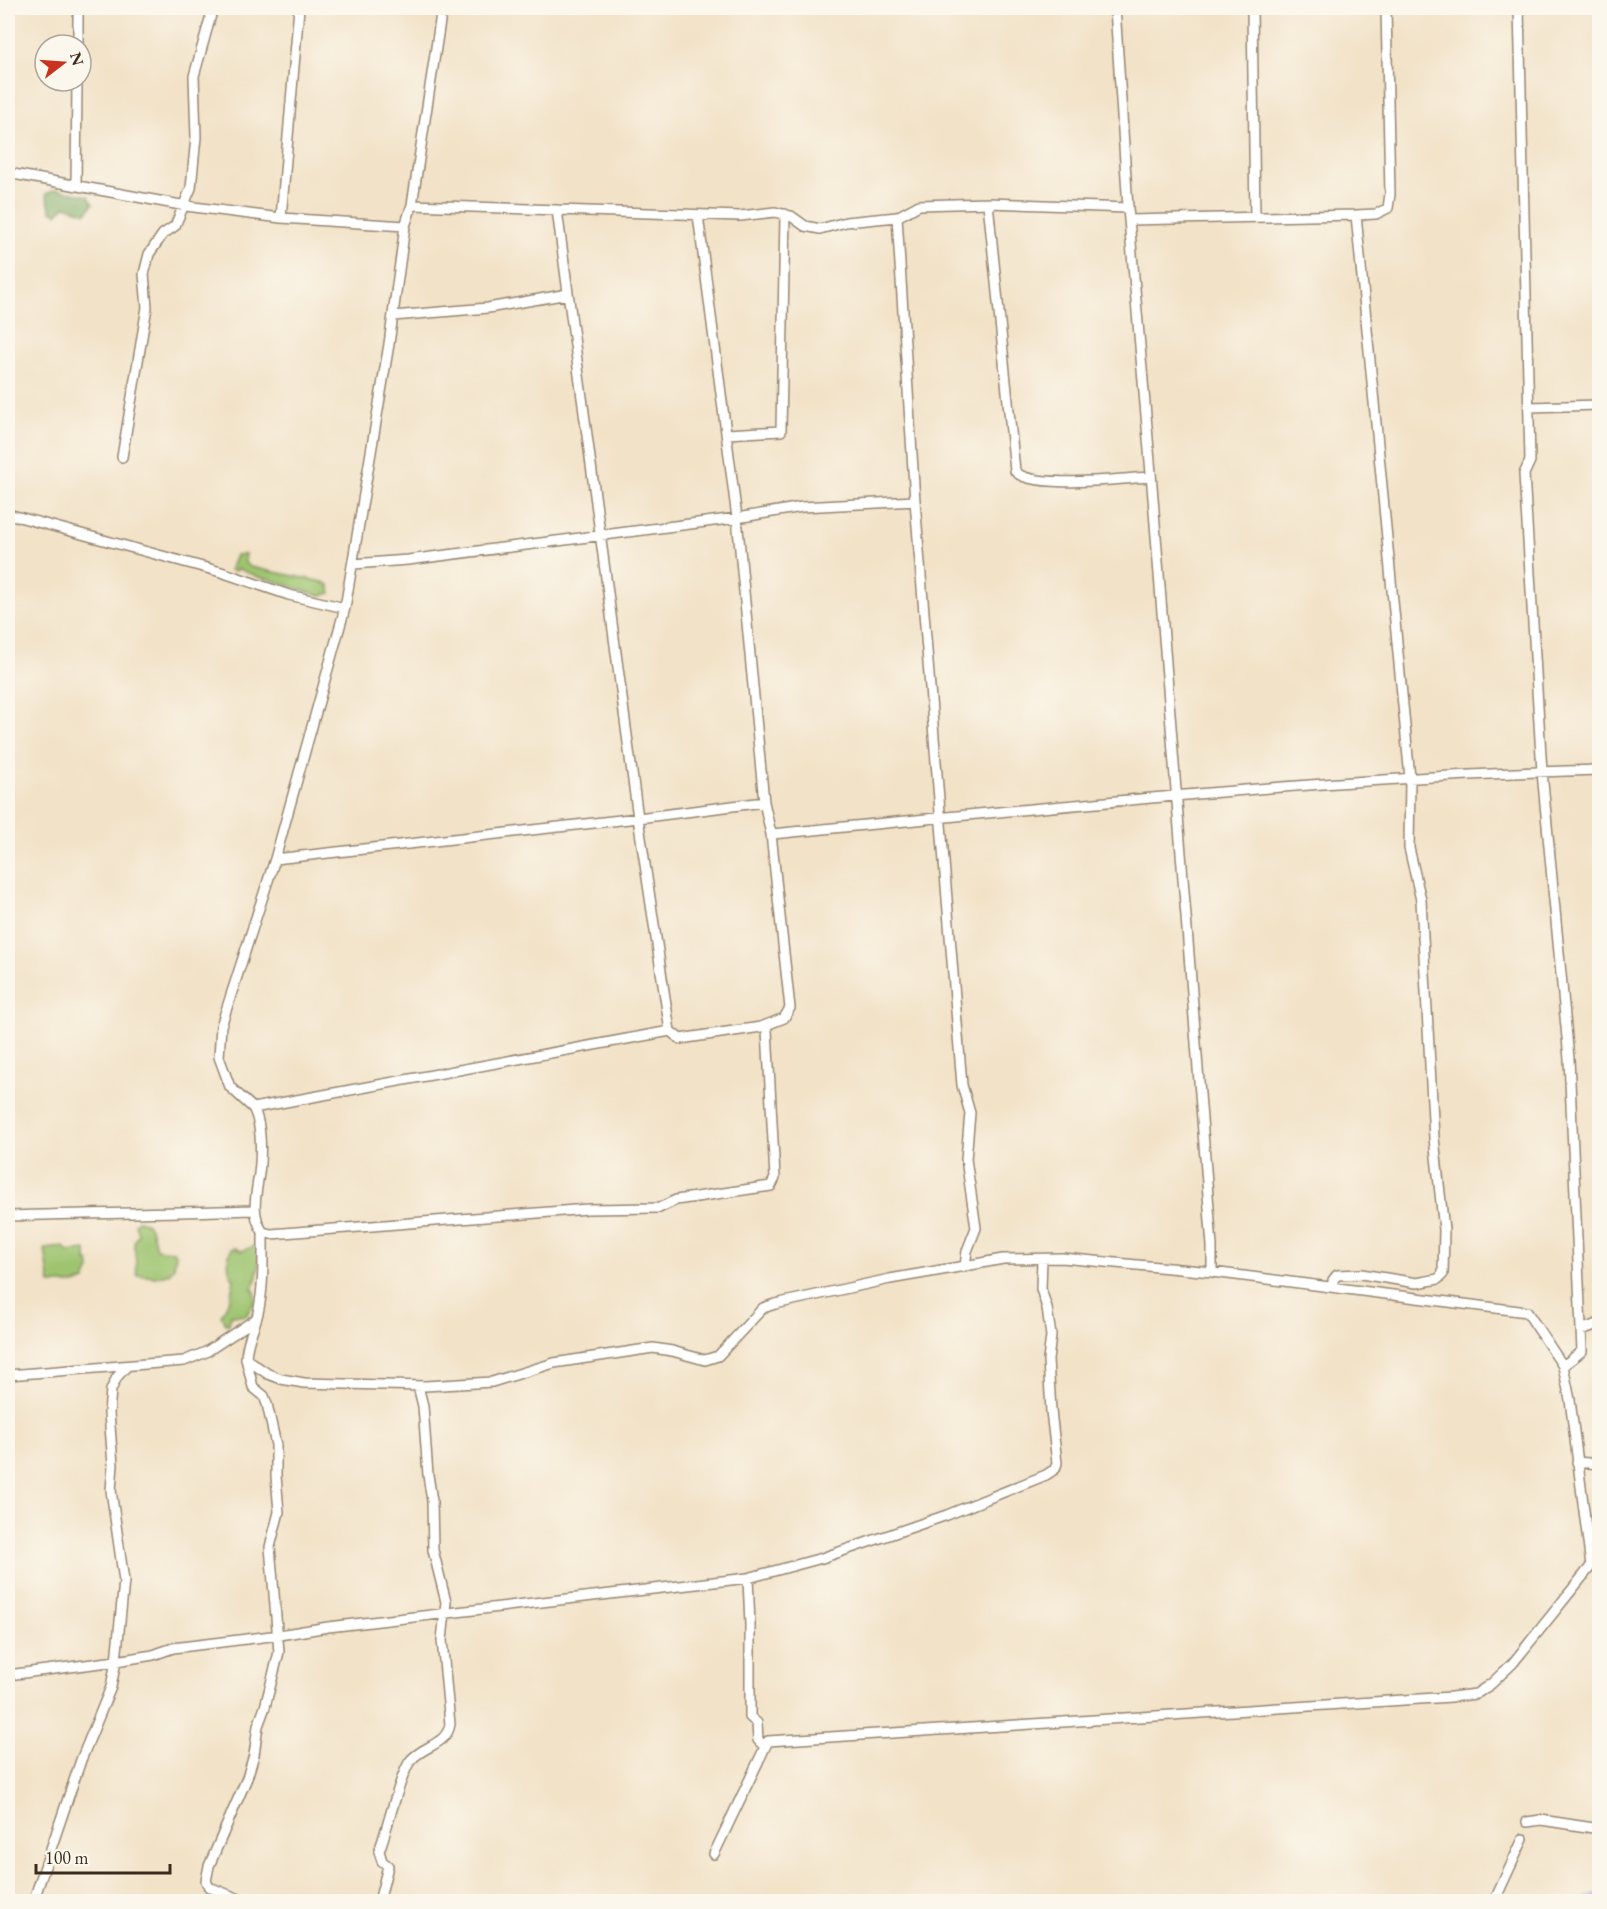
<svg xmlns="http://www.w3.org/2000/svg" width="1607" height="1909" viewBox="0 0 1607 1909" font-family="'EB Garamond',serif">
	<rect width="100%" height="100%" fill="#fbf7ec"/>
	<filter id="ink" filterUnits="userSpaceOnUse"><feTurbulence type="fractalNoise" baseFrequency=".0167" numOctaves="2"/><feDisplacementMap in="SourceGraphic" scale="12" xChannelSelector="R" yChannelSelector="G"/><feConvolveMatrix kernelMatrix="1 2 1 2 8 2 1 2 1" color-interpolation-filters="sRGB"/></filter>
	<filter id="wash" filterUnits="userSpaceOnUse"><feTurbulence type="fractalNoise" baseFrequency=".008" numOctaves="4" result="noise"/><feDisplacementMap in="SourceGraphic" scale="24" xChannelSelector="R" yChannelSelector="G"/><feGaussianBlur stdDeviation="1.35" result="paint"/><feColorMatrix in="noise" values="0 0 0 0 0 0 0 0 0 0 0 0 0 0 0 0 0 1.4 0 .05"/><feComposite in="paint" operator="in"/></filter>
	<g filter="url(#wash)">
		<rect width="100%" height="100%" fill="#f2e2c7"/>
		<path fill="#9ec46f" stroke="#6c7746" stroke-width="1.5" d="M245,554V563L250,567L323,582L329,585L331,593L320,596L269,579L261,578L239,569L234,571L230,570L236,555Z
			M138,1220C153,1222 153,1236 156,1249L173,1251L176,1254L174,1267L170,1273L156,1277L137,1275L134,1242L138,1234L135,1224Z
			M258,1245C259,1258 260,1276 252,1288L255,1292V1301L246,1316L231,1315L229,1324H225L224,1319L221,1316L230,1298L234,1279C227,1272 227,1258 231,1249L236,1248L241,1251Z
			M64,1247L68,1252L86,1250V1261H89L90,1269L85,1281L74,1284H50L45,1249Z"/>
		<path fill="#7eaa62" stroke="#5c6a40" stroke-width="1.5" d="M56,189L89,196L93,204L86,213L65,206L57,214L51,211L46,194Z"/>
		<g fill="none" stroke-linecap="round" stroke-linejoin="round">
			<path stroke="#7caae5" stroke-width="9" d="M1585,1902L1600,1897"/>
		</g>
	</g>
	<g filter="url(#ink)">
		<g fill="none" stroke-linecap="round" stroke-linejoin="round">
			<defs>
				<path id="minor" d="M442,8L412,205L405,226L389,344L345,608L275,859L221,1026L219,1057L230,1087L253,1108L670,1031L638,818L764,802L771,834C1046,808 1323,777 1600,770
					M1115,8L1128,208L1151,473L1212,1246V1272
					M1252,8L1255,216
					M1519,8L1530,461L1524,474L1542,772L1569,1059L1582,1351L1563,1366
					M78,45V8
					M8,173L186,206L281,218L405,226
					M76,186L77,81
					M988,203L1015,471C1030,490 1125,478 1151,477
					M557,210L740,216L775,212L791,216L805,226L820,229L846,222L897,217
					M698,215L737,518L764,802
					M281,218L299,8
					M1129,220L1356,215L1376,214L1388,208L1390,194L1386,8
					M393,316L488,308L568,294
					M1529,407L1600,405
					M726,434L781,431L785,214
					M122,457L147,307L144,274L149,254L163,234L175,226L191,188L196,137L194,76L213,8
					M8,514L221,572L289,595L345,608
					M353,564L408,560L737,518L802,507L915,501
					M275,859L638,818L557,210L412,205
					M670,1031L680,1039L761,1027L784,1018L790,1008L771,834
					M253,1108C261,1122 261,1147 260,1163C259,1187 248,1211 263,1232L271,1234L588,1209L659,1208L676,1200L771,1186L775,1178L767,1030
					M8,1216C90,1213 172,1213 255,1210
					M263,1232C263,1259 264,1287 258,1313C254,1329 246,1342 246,1359L268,1374L281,1379L304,1383L425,1386L492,1382L554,1363L653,1348L672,1351L705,1360L718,1356L763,1308L775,1304L890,1279L965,1266
					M1333,1287V1280L1337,1275L1361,1274L1417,1283L1438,1279L1443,1274L1444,1230L1434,1138L1421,900L1409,848L1410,778L1356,215
					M1581,1330L1600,1323
					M246,1359L253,1387L264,1396L267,1404L276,1445V1476L279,1512L270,1547L279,1652L265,1707L258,1726L254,1755L247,1778L209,1866L206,1881L209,1887L247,1902
					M8,1375L184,1361L206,1352L256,1319
					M1577,1462L1600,1464
					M748,1578L750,1625V1717L757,1723L758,1740L765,1747
					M8,1675L116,1661L153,1655L173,1648L279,1635L328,1627L748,1578L822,1558L947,1515L1046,1475L1055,1469L1057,1463L1051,1411L1048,1360L1051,1336L1047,1308L1041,1289L1042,1259
					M1527,1822L1541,1820L1600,1829
					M714,1854L768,1741L1451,1697L1476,1694L1491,1684L1513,1663L1591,1566L1570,1400L1563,1366L1527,1312L1212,1272L1062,1258L1003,1259L965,1266L967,1251L976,1228L966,1159L970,1113L962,1085L915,501L897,217L919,205L988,203L1128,208
					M33,1902L81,1760L111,1687L116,1661L124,1581L111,1490L113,1465L109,1413L111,1390L117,1377L126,1367
					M379,1902L388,1866L382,1861L379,1851C387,1831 400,1773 411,1760C424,1745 447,1745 450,1724L442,1640L446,1602L433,1550L432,1501L428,1475L423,1406L418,1386
					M1494,1902L1523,1839"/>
			</defs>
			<use href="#minor" stroke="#968672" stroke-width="12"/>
			<use href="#minor" stroke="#fff" stroke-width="9"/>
		</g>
	</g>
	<rect width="1607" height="1909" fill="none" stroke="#fbf7ec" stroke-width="30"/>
	<g transform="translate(63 63) rotate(73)"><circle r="28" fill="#fbf7ec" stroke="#aea59a" stroke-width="1.5"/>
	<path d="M0-4.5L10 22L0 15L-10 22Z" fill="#c8321e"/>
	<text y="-9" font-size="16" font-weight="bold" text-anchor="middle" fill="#3b2a1e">N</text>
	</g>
	<path d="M36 1864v9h134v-9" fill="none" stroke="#3b2a1e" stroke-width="3"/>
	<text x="45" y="1864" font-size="18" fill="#3b2a1e" stroke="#fbf7ec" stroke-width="4.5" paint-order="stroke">100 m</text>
</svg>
